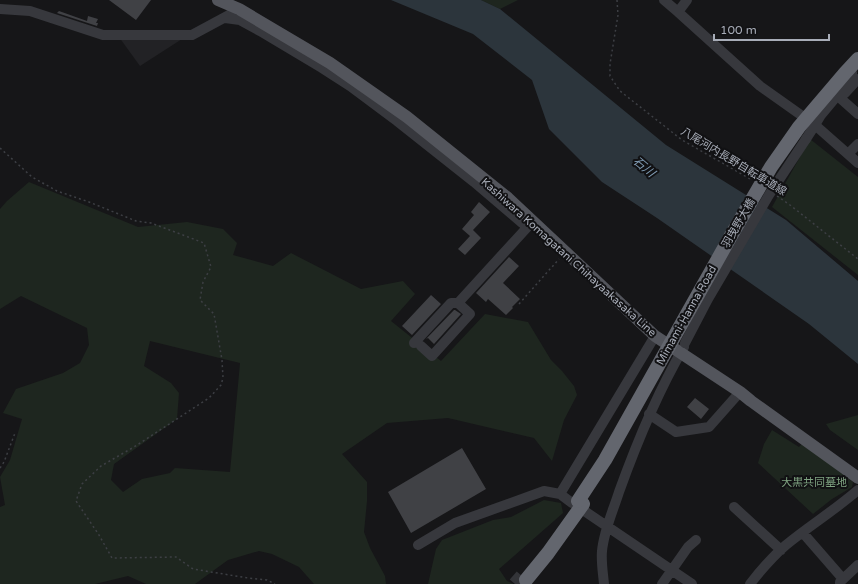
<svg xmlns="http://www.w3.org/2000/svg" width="858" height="584" viewBox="0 0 858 584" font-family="'Varela Round','Noto Sans JP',sans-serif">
	<rect width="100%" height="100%" fill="#161618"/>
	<path fill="#222225" d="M119,37L182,39L140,66Z"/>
	<path fill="#1e261f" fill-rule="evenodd" d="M481,0H518L500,9Z
		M810,139L858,177V275L772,207Z
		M29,182L138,227L187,222L223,229L237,243L233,255L273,266L291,253L361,289L403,281L415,294L391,321L441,361L485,314L528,322L551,360L562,371L574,386L577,395L564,420L552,461L534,438L448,418L387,423L342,454L367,482V501L364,532L370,548L385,576L386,584H314L299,567L272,554L259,551L228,560L195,584H146L128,576L95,584H0V507L5,505L0,477L10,460L22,419L3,413L16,389L63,373L80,363L89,345L87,328L21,296L0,309V209L7,201ZM150,341L240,363L230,472L175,468L170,473L142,479L123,492L111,480L114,464L177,419L179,393L171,383L144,366Z
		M858,415V450L830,430L826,424Z
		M772,430L799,447L803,443L853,482L852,487L832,499L813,514L758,463L764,444Z
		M544,500L561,503L563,513L499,569L507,581L514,584H428L436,549L442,540L493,520L511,517Z"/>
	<path fill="#2c353c" d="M391,0H481L500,9L666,145L786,220L858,281V364L809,324L657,218L602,182L549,129L532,80L473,34Z"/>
	<path fill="#404145" d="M109,0H151L136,20Z
		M59,11L87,21L88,16L98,19L96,23H98L97,26L57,13Z
		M479,202L490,212L473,230L481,238L465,255L458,249L470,236L462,229L474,215L471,212Z
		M509,257L519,266L503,283L520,299L512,307L513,308L506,315L488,299L486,302L476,293Z
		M431,295L441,304L412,335L402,326Z
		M454,310H455L461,314L434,344L428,338L426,339Z
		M695,398L709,409L701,419L687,407Z
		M462,448L486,489L411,533L388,492Z"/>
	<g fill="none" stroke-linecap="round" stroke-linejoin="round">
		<path stroke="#333438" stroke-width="14" stroke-dasharray="14 7" stroke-linecap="butt" d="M515,584L522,576"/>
		<path stroke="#3d3f44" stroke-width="1.5" stroke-dasharray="2 3" stroke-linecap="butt" d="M617,0L618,15L610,64V76L620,91L682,140L752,180
			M0,148L32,177L57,191L89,202L136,221L151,223L204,243L211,267L203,282L200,300L214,314L222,360L223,378L221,385L209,398L134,447L101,466L82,484L76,501L99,535L112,558L176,557L193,569L248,578L267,580L275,584
			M777,196L790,205L858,259
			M519,304L559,259
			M0,468L4,462L15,433"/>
		<path stroke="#37383d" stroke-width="10" d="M664,0L678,12L760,86L815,125L858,163
			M0,9L30,11L103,35H192L231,14
			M678,12L687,0
			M225,18L240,20L260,31L322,68L350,86L397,121L474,182L522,223L528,216
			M845,93L858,79
			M840,98L858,114
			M806,139L815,125L821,115L841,91L852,73
			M848,154L858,144
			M414,343L451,303H458
			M421,346L432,356L470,314L458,303L533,221
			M649,414L676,432L709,427L740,392
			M560,494L655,336
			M734,507L781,550
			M583,510L692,584
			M803,533L843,579
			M418,545L455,523L544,491L560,494L572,503
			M840,583V582L858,565
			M604,584C603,573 601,562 602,551C604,530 613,511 619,492C637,442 657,393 684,347
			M662,584L688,547L696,540
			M750,584C761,570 772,557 786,545C809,526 835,510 858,490"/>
		<path stroke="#53555c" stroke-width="12" d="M218,0L239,9L330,63L407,117L508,198L655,336L740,392L751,401L858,478"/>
		<path stroke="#63666e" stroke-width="14" d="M526,580L548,553L583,504"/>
		<path stroke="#37383d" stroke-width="10" d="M685,343L708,299L769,195L806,139"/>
		<path stroke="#63666e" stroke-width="14" d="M578,501L605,460L732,234L771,167L799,127L845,73L858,59"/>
	</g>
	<g text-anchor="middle" stroke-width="4" stroke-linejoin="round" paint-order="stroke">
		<g font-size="11" fill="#a8adb8" stroke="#111113">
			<text transform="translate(734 161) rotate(31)" y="4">八尾河内長野自転車道線</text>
			<text transform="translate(738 223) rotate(-60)" y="4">羽曳野大橋</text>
			<text transform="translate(569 257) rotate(42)" y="4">Kashiwara Komagatani Chihayaakasaka Line</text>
			<text transform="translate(686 315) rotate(-61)" y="4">Mimami-Hanna Road</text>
		</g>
		<g font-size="11" fill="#7fa381" stroke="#111113">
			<text x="814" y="486">大黒共同墓地</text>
		</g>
		<g font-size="12" font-style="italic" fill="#7f9bb3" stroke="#111113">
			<text transform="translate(644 167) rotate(40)" y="4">石川</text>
		</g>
	</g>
	<path d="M714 34v6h115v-6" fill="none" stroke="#a8adb8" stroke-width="2"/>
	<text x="720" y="34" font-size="12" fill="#a8adb8" stroke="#111113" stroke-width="3" paint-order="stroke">100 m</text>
</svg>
